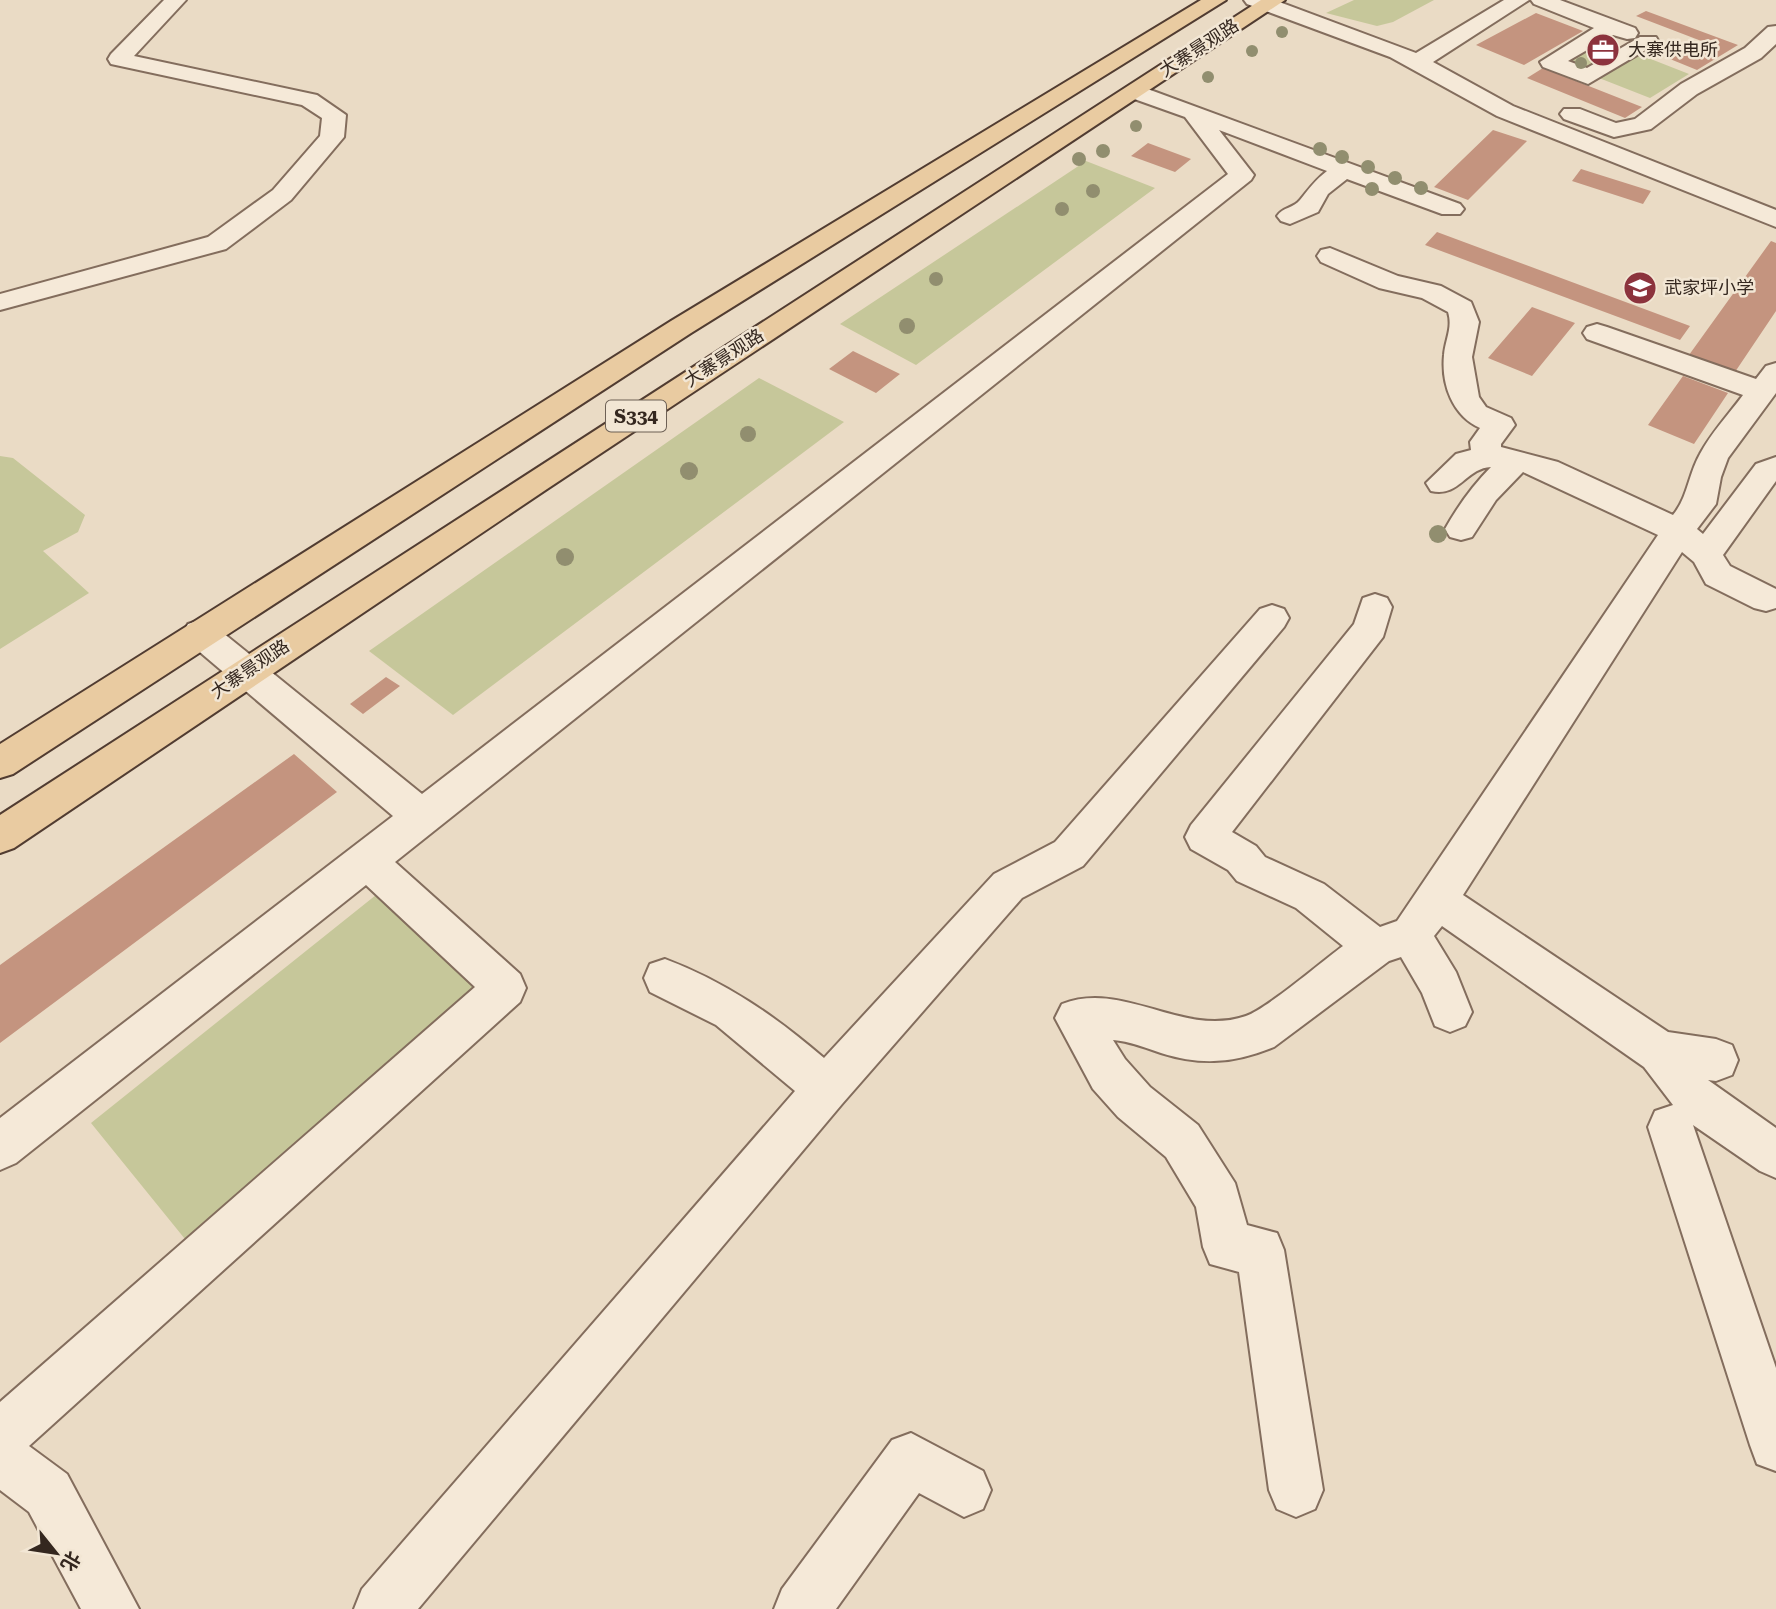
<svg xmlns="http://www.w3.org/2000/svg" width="1776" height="1609" viewBox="0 0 1776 1609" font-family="'Roboto Serif','Noto Sans SC',serif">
	<rect width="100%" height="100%" fill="#eadbc5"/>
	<path fill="#c6c79a" d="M1354,0H1434L1393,22L1377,26L1326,13Z
		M1601,41L1616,43L1622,49L1586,69L1570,67L1567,58Z
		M1638,54L1689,74L1650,98L1599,78Z
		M1086,161L1155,188L916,365L840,324Z
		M759,378L844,422L453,715L369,651Z
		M0,456L13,458L85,515L78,532L43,551L89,593L0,649Z
		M376,895L477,990L189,1244L91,1123Z"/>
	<path fill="#c4947f" d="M1646,11L1738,45L1697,70L1670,59L1704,42L1636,16Z
		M1536,13L1583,31L1524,65L1476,45Z
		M1543,68L1642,107L1625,118L1527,78Z
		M1493,130L1527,141L1468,200L1434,187Z
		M1148,143L1191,159L1175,172L1131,156Z
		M1581,169L1651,191L1643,204L1572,181Z
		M1437,232L1690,326L1680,340L1425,245Z
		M1771,241L1776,243V311L1735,372L1689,355Z
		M1532,307L1575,323L1532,376L1488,358Z
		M853,351L900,374L876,393L829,369Z
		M1683,376L1728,393L1694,444L1648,425Z
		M386,677L400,686L363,714L350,704Z
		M294,754L337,792L0,1043V965Z"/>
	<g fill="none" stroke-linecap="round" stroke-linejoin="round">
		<defs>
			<path id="minor" d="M164,0H186L134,56L317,95L346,115L344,137L291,200L226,249L0,310V294L208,237L273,190L320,136L322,118L302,105L111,64L108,59L111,54Z
				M1244,0H1274L1416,53L1504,0H1529L1433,62L1513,106L1776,210V227L1497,116L1390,57L1247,4Z
				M1531,0H1560L1635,28L1638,33L1635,38L1627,39L1613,35L1568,61L1587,68L1640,37H1656L1659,42L1588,84L1543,67L1540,62L1594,28L1534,4Z
				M1776,26V44L1761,58L1697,94L1651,129L1614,137L1564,119L1560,114L1564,109H1580L1616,123L1635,119L1681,84L1745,48L1768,27Z
				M1134,84L1460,204L1464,209L1460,214H1442L1347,179L1328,194L1318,212L1290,224L1281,221L1277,216C1283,207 1294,208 1300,200C1309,189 1315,180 1327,171L1219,130L1254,175L1251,180L395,862L520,974L526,988L520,1002L29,1446L67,1474L139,1609H81L29,1512L0,1490V1402L475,987L366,885L16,1163L0,1170V1118L393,816L188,642L183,633L188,624L200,620L212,624L422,794L1228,174L1185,117L1126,96L1123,91Z
				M1330,248L1398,276L1441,286L1471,302L1479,322L1472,357L1479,397L1486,407L1511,418L1515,425L1501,444V447L1558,462L1673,515C1688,497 1688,475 1700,454C1711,433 1729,414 1743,395L1587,339L1583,333L1587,327L1597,324L1607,327L1756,379L1766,366L1776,363V393L1728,458L1721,477L1716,504L1697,529L1703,534L1756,464L1776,457V481L1723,555L1730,566L1776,589V608L1766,611L1754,608L1706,584L1694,562L1682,552L1463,895L1668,1032L1716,1039L1732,1045L1738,1060L1732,1075L1716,1081L1708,1080L1776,1128V1178L1760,1171L1693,1125L1776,1368V1471L1757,1464L1750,1445L1648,1127L1655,1111L1673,1105L1644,1067L1442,926L1434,936L1456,972L1472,1012L1465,1026L1450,1032L1435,1026L1422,993L1401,957L1389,961L1274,1047C1235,1063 1202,1066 1161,1053C1146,1048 1129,1041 1113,1040L1125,1059L1150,1087L1198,1125L1235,1183L1247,1225L1277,1233L1284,1250L1323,1490L1315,1509L1296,1517L1277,1509L1269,1490L1239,1272L1210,1264L1203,1247L1196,1207L1166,1157L1118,1117L1093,1089L1055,1018L1062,1004C1124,980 1183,1038 1246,1016C1268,1008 1321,962 1343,946L1296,908L1237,881L1228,870L1191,849L1185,837L1191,825L1354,624L1363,598L1375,594L1387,598L1392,607L1383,637L1232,832L1256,846L1265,857L1324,884L1380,927L1397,921L1658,535L1523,472L1496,500L1472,537L1461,540L1450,537L1445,529C1458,506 1473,485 1491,467C1466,468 1459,498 1431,491L1426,483L1456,454L1471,450L1470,442L1480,428C1453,416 1441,385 1444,355C1445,340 1453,328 1448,312L1422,298L1379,288L1321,262L1317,256L1321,250Z
				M1272,605L1284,609L1289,618L1284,627L1083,866L1022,898L842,1104L418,1609H354L362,1589L795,1091L716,1025L650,992L644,978L650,964L665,959C726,982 775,1016 824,1058L994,874L1055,842L1260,609Z
				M911,1433L983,1471L991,1490L983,1509L964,1517L919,1493L836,1609H774L782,1589L892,1440Z"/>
			<path id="major" d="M1201,0H1226L691,333L13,774L0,778V744L671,321Z
				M1261,0H1285L547,489L14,848L0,853V815Z"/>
		</defs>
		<use href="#minor" stroke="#836d5d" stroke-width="4"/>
		<use href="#major" stroke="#513c31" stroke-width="4"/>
		<use href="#minor" fill="#f5e9d8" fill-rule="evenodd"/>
		<use href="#major" fill="#e9cba1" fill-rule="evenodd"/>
	</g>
	<g fill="#918e6f">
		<circle cx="1282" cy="32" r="6"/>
		<circle cx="1603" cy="50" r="6"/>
		<circle cx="1252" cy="51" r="6"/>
		<circle cx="1581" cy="63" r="6"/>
		<circle cx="1208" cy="77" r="6"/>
		<circle cx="1136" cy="126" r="6"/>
		<circle cx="1320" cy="149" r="7"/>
		<circle cx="1103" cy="151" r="7"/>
		<circle cx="1342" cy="157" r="7"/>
		<circle cx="1079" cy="159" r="7"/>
		<circle cx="1368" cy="167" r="7"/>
		<circle cx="1395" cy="178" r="7"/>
		<circle cx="1421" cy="188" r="7"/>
		<circle cx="1372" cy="189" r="7"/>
		<circle cx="1093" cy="191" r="7"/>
		<circle cx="1062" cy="209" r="7"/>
		<circle cx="936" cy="279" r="7"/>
		<circle cx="907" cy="326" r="8"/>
		<circle cx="748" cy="434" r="8"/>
		<circle cx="689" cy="471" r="9"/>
		<circle cx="1438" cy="534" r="9"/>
		<circle cx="565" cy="557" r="9"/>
	</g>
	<defs>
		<symbol id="office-disc" viewBox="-11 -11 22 22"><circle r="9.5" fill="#8c333d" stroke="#f2e6d4"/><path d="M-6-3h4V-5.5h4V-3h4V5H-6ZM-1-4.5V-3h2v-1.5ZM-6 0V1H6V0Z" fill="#fff"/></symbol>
		<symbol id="school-disc" viewBox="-11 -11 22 22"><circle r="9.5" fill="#8c333d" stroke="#f2e6d4"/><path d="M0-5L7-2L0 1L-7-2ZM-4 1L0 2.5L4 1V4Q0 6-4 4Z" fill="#fff"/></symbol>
	</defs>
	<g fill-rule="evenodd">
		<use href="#office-disc" x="1584" y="31" width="38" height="38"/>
		<use href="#school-disc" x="1621" y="269" width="38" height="38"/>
	</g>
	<g text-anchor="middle" stroke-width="5" stroke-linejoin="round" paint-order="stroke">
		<g font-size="18" fill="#34271f" stroke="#f2e6d4">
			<text transform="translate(1199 48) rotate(-33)" y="6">大寨景观路</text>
			<text transform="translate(724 358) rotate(-33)" y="6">大寨景观路</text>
			<text transform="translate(250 669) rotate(-34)" y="6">大寨景观路</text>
		</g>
		<g font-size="18" fill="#34271f" stroke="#f2e6d4" text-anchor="start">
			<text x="1628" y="56">大寨供电所</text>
			<text x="1664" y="294">武家坪小学</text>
		</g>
		<rect fill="#f2e6d4" stroke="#6d6055" stroke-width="2" x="606" y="400.5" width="60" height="31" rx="5"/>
		<g font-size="19" font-weight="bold" fill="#34271f">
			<text x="636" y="423">S334</text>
		</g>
	</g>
	<g transform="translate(56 1553) rotate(120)" stroke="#f2e6d4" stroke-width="5" paint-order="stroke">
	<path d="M0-5L12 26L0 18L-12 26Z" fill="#34271f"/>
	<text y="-10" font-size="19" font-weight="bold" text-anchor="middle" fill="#34271f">北</text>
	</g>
</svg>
